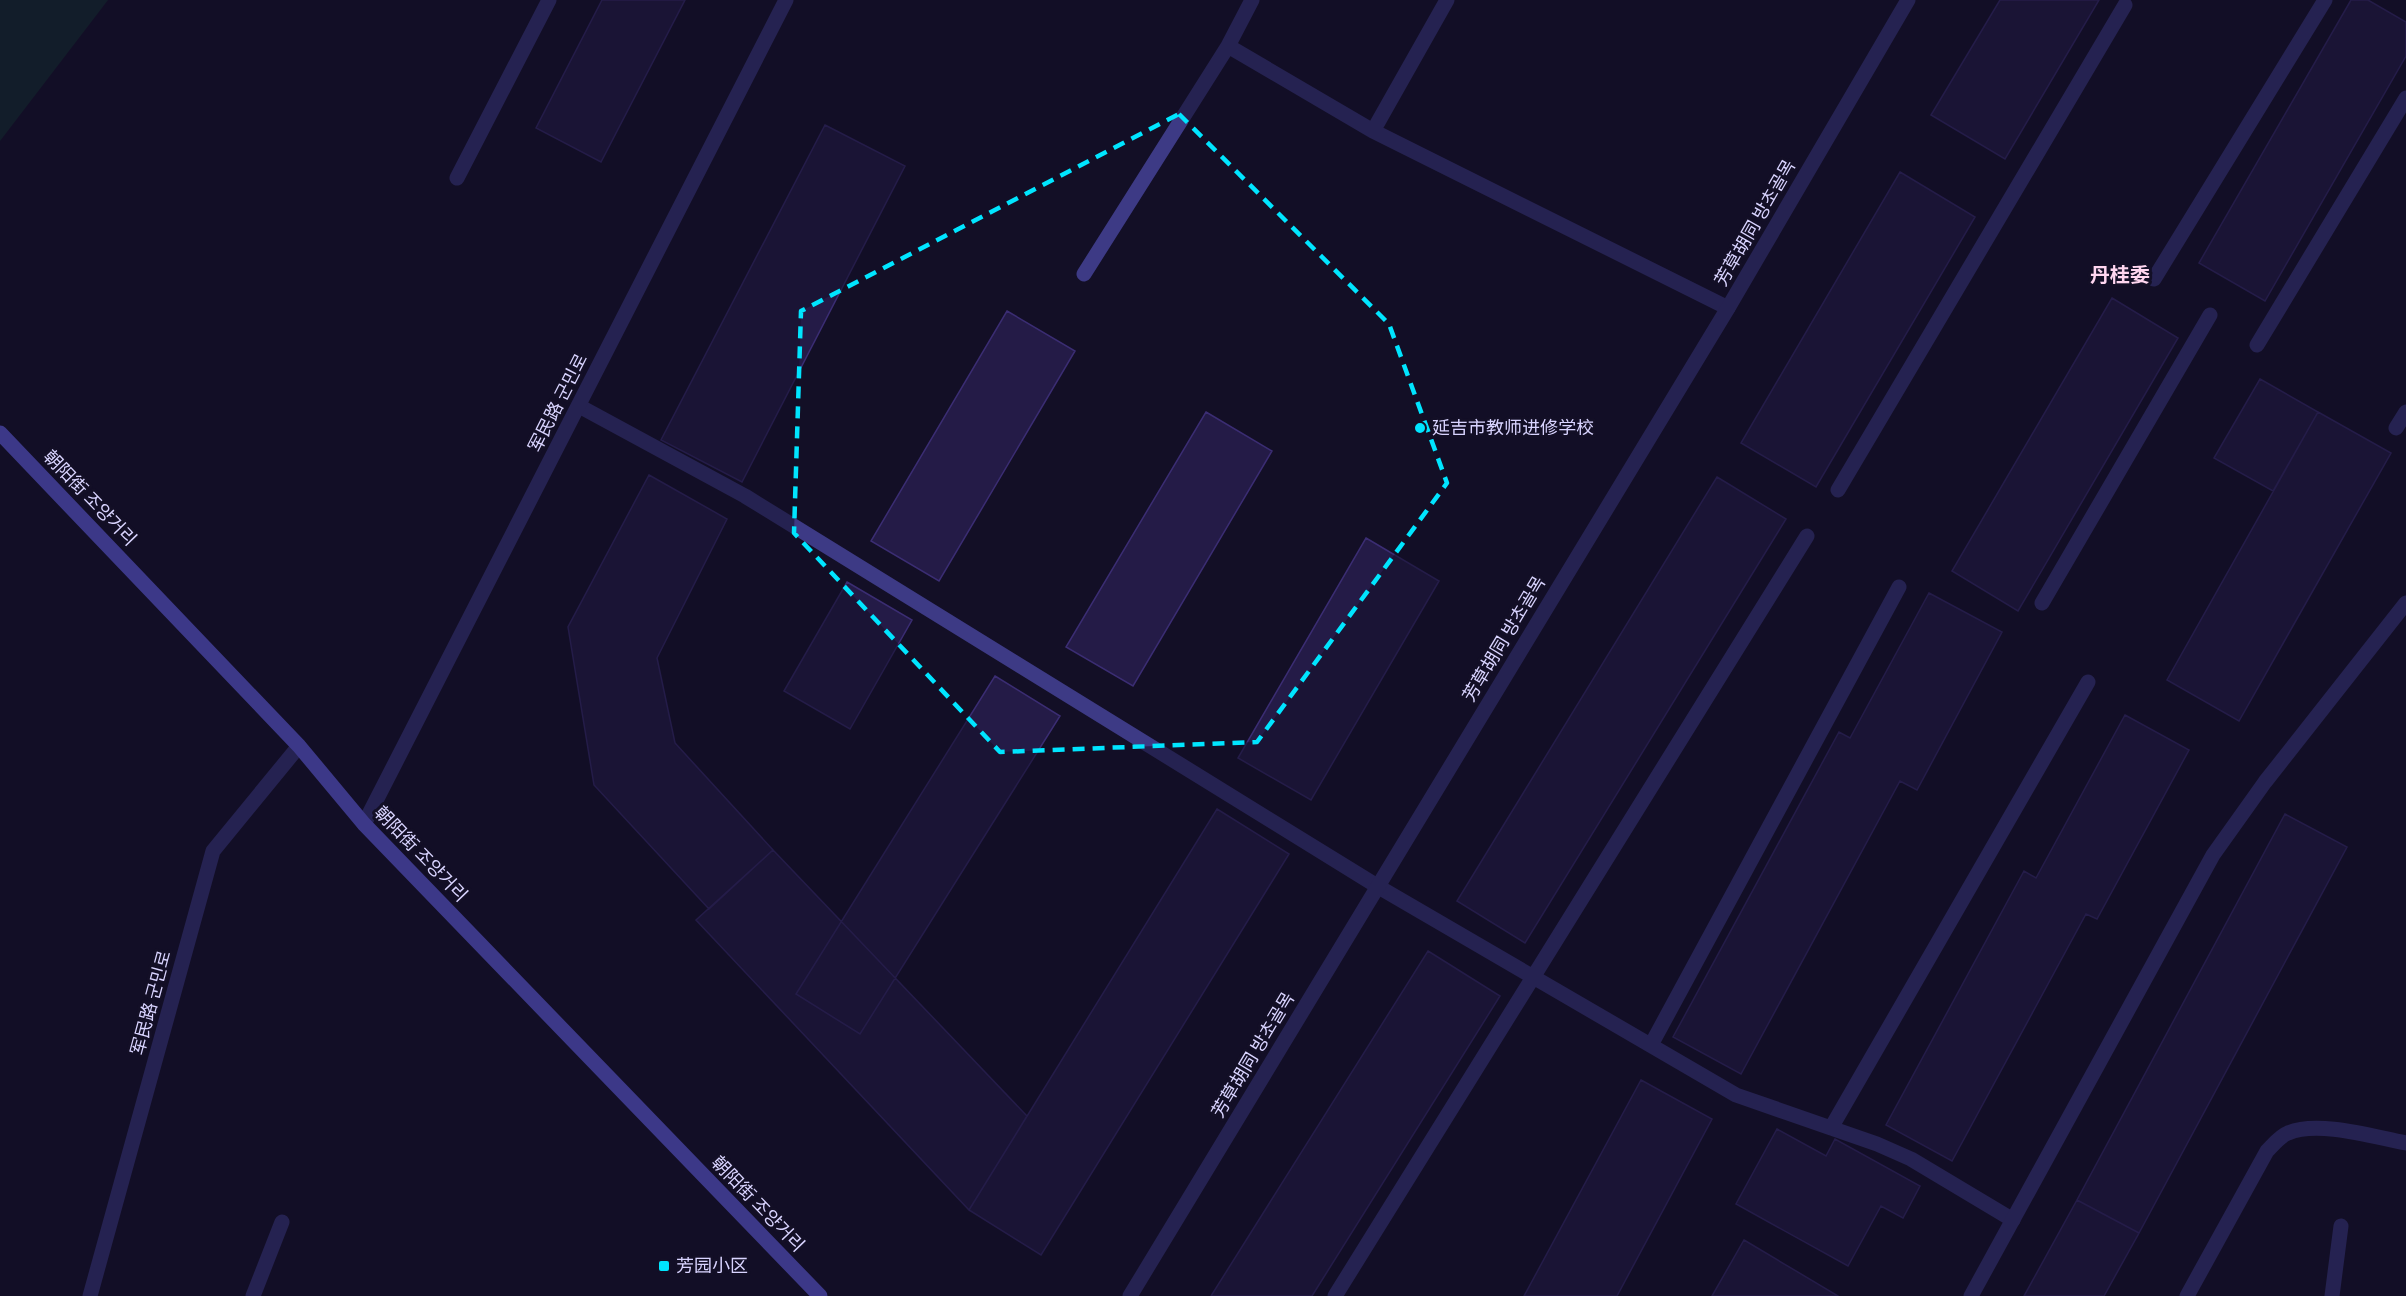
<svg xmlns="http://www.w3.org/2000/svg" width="2406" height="1296" viewBox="0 0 2406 1296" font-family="Cabin,'Noto Sans SC','Noto Sans KR',sans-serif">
	<rect width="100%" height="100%" fill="#130f26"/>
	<path fill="#12302f" d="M0,0H108L0,141Z"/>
	<path fill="#241b47" stroke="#3b2d73" stroke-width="1.5" d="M602,0H685L601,162L536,128Z
		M2000,0H2099L2005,159L1931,115Z
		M2351,0H2368L2406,22V56L2265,301L2199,263Z
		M825,125L905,166L742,482L661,440Z
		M1900,172L1975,217L1816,487L1741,443Z
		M2112,298L2178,338L2018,611L1952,571Z
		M1007,311L1075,351L939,581L871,541Z
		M2260,379L2318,412L2273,491L2214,458Z
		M1206,412L1272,451L1133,686L1066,647Z
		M2318,412L2391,453L2239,721L2167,680Z
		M649,475L727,519L657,658L675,743L773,850L709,909L594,785L568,627Z
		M1717,477L1786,519L1525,943L1457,901Z
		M1366,538L1439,581L1311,800L1238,758Z
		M847,582L912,620L850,729L784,691Z
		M1929,593L2002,632L1917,790L1900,781L1741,1074L1673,1037L1839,732L1850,738Z
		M995,676L1060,716L860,1034L796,994Z
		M2125,715L2189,750L2097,919L2086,914L1952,1161L1886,1125L2024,871L2036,878Z
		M1217,809L1289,854L1041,1255L969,1210Z
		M2285,814L2347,847L2139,1233L2077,1200Z
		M773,850L1027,1116L969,1210L696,920Z
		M1428,951L1500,996L1312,1296H1211Z
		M1641,1080L1712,1119L1617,1296H1524Z
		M1777,1129L1826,1156L1835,1139L1920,1186L1903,1218L1881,1206L1848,1266L1736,1204Z
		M2077,1200L2139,1233L2104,1296H2024Z
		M1744,1240L1838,1296H1712Z"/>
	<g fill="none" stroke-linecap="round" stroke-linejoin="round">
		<path stroke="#3d3a85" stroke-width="15" d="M1228,46L1373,131L1728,308
			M1373,131L1447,0
			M457,178L549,0
			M1084,274L1228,46L1252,0
			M2154,279L2325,0
			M2257,345L2406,98
			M579,406L745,496L1377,886L1736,1095L1877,1144L1911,1159L2013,1220
			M2396,428L2406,412
			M1838,490L2125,5
			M2042,603L2210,315
			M1651,1045L1899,587
			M1831,1128L2088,682
			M253,1296L282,1222
			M1335,1296L1807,536
			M2187,1296L2267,1151C2273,1145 2280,1136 2288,1133C2318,1120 2374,1137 2406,1143
			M2332,1296L2341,1226"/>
		<path stroke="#3d3a85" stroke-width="15" d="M1130,1296L1728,308L1908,0
			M1971,1296L2213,855L2265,782L2406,603"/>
		<path stroke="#3d3a85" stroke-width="15" d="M364,824L786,0
			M90,1296L213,851L299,746"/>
		<path stroke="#6f6bff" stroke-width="15" d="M0,433L299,746L364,824L820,1296"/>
	</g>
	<path d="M0 0H2406V1296H0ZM1179,114L1389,324L1447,483L1257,742L1000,752L794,533L801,311Z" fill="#130f26" fill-opacity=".55" fill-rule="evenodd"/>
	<path fill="none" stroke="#00e5ff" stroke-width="4.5" stroke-dasharray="12 8" stroke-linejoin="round" d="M1179,114L1389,324L1447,483L1257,742L1000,752L794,533L801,311Z"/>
	<g fill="#00e5ff" stroke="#130f26" stroke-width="2">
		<circle cx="1420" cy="428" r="6"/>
		<rect x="658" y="1260" width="12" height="12" rx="3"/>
	</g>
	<g text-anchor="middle" stroke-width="6" stroke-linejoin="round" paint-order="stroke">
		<g font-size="18" fill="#d9d4ff" stroke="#130f26">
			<text transform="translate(1755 223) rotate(-60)" y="6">芳草胡同 방초골목</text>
			<text transform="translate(558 403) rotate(-63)" y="6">军民路 군민로</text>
			<text transform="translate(90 498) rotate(46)" y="6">朝阳街 조양거리</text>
			<text transform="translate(1504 639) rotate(-59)" y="6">芳草胡同 방초골목</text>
			<text transform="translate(421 854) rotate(46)" y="6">朝阳街 조양거리</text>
			<text transform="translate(151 1003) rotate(-75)" y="6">军民路 군민로</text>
			<text transform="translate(1253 1055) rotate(-59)" y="6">芳草胡同 방초골목</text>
			<text transform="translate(758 1204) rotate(46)" y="6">朝阳街 조양거리</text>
		</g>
		<g font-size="18" fill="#d9d4ff" stroke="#130f26" text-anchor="start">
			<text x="1432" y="434">延吉市教师进修学校</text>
			<text x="676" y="1272">芳园小区</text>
		</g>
		<g font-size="20" font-weight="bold" fill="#ffd6f0" stroke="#130f26">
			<text x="2120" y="282">丹桂委</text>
		</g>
	</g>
</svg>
